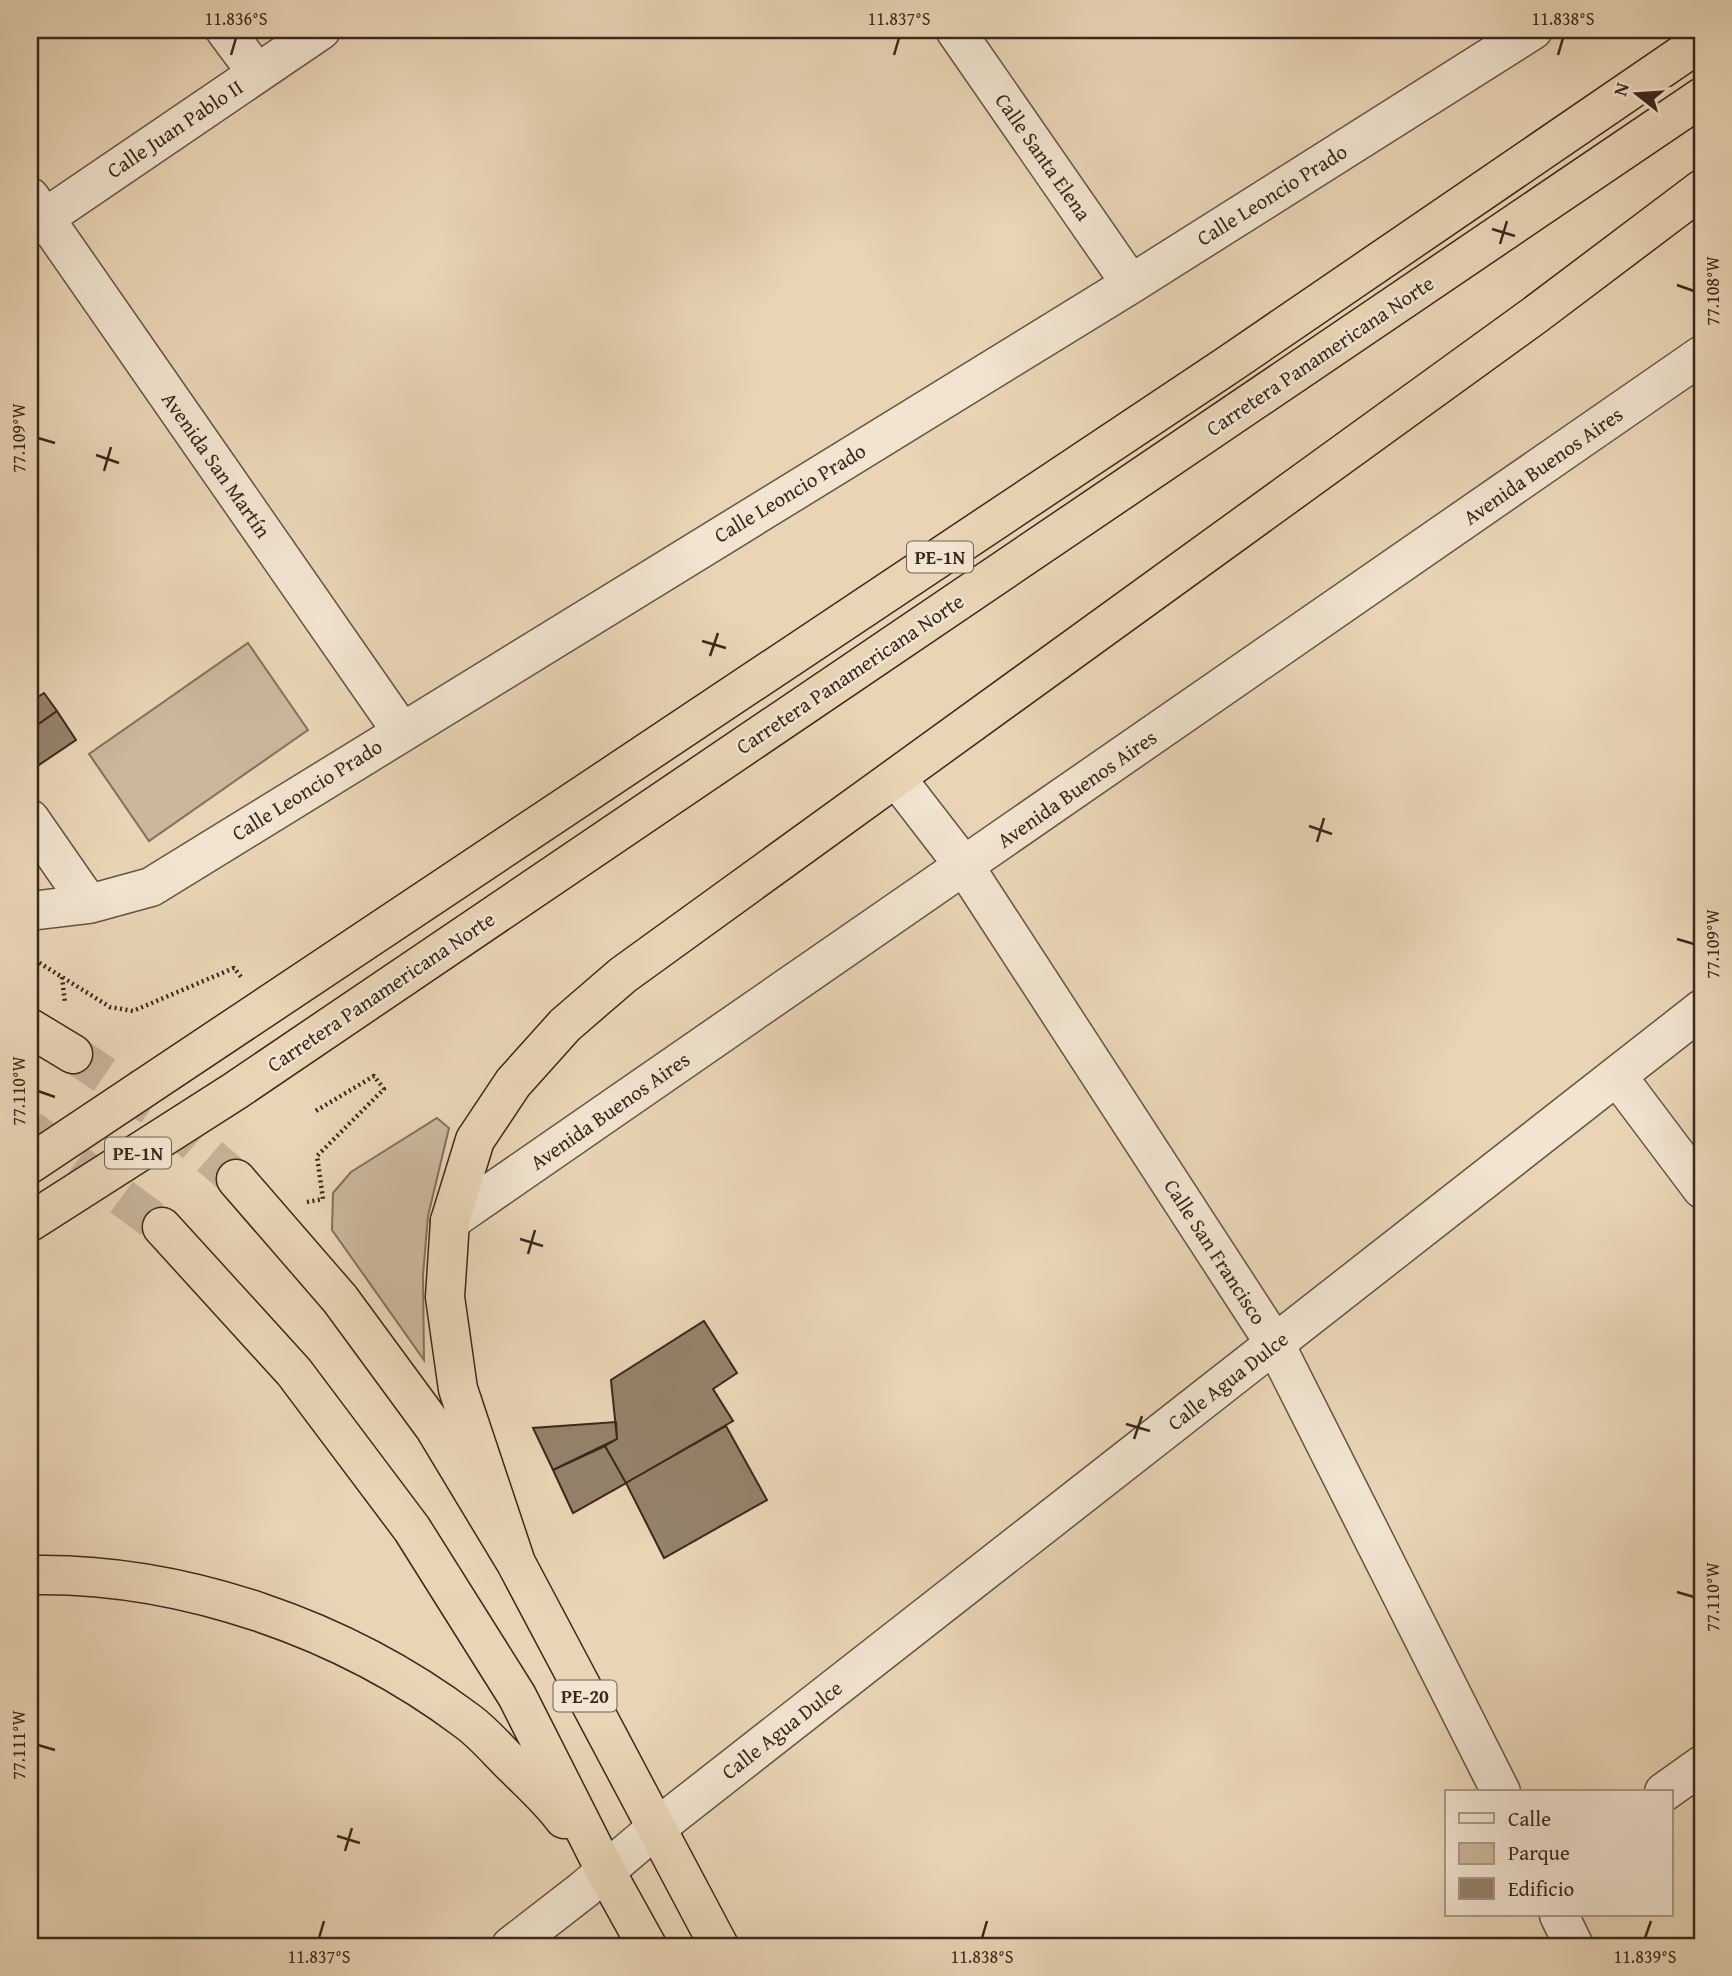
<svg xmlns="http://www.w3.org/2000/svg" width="1732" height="1976" viewBox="0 0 1732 1976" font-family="'Gentium Book Plus',serif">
	<rect width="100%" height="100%" fill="#e9d5b6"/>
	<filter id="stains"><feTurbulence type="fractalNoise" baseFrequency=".00286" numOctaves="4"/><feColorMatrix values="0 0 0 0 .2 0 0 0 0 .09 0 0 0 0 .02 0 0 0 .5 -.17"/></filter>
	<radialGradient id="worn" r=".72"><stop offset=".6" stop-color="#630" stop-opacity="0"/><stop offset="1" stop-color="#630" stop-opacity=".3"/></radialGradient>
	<path fill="#cbb89c" stroke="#83705c" stroke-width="2" d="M248,643L308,730L149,841L89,754Z
		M437,1118L449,1128L428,1216L423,1275L424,1360L332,1230L333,1193L351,1172Z"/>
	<path fill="#95826c" stroke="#3b281b" stroke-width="2" d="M44,693L57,711L30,730V702Z
		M57,711L76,740L30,771V730Z
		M704,1321L737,1373L713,1389L733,1421L626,1483L605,1446L617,1439L611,1380Z
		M616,1422L617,1439L553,1470L533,1428Z
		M726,1426L767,1500L664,1558L626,1483Z
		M605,1446L626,1483L573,1513L553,1470Z"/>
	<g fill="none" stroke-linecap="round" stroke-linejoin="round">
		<path stroke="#c6b297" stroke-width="38" stroke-dasharray="38 19" stroke-linecap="butt" d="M73,1054L156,1110L236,1179
			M30,1129L162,1227"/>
		<defs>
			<path id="minor" d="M225,30L257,73
				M955,30L1131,284
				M30,197L402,732
				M30,228L321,30
				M897,779L965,867L1275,1344L1501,1792
				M30,819L89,904
				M30,911L89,904L151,887L1131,284L1533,30
				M1617,1076L1702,1189
				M450,1221L1702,355
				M1664,1792L1702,1765
				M1559,1915L1574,1946
				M511,1946L582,1891L655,1829L1702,1009"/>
			<path id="highway" d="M30,1028L73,1054
				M30,1164L1228,365L1702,41
				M236,1179L340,1299L434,1427L516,1563L719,1946
				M30,1222L235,1091L1702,97
				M162,1227L294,1372L412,1529L517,1696L606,1872L647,1946
				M516,1563L458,1389L445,1297L450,1221L475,1140L513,1083L565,1025L623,975L1535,315L1702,189
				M30,1575C183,1572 345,1629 467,1721C485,1734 500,1753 517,1769C533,1785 550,1800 564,1819"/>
		</defs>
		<use href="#minor" stroke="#665342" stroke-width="41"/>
		<use href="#highway" stroke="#3b281b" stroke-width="41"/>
		<path stroke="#3b281b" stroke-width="4.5" stroke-dasharray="2 3.5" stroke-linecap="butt" d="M30,957L110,1007L133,1011L234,968L242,978
			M62,977L65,1003
			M307,1202L323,1199L317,1156L384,1089L374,1076L314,1112"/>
		<use href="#minor" stroke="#f1e4d0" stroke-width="38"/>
		<use href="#highway" stroke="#e9d5b6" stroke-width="38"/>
	</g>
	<path fill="none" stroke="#3b281b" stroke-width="2.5" d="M231,55L236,38M894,55L899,38M1558,55L1563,38M1492,229L1515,236M1500,244L1507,221M1677,285L1694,291M38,438L55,443M96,455L119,463M104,471L111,447M702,641L726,648M710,656L718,633M1309,826L1332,834M1317,842L1324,818M1677,939L1694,944M38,1091L55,1097M520,1239L543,1246M528,1254L535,1230M1126,1424L1150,1431M1134,1439L1142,1416M1677,1592L1694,1597M38,1745L55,1750M337,1836L360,1843M345,1851L352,1828M319,1938L324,1921M982,1938L987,1921M1645,1938L1651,1921"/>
	<g text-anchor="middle" stroke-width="5" stroke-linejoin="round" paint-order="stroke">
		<g fill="#f1e4d0" stroke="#726051" stroke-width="2">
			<rect x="907" y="541.5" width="66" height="31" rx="5"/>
			<rect x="105" y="1137.5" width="66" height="31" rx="5"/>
			<rect x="553.5" y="1680.5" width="63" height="31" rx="5"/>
		</g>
		<g font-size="19" font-weight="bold" fill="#3b281b">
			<text x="940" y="564">PE-1N</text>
			<text x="138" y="1160">PE-1N</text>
			<text x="585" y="1703">PE-20</text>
		</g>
		<g font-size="21" fill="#3b281b" stroke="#f1e4d0">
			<text transform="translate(175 129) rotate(-34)" y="7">Calle Juan Pablo II</text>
			<text transform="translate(1043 157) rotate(55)" y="7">Calle Santa Elena</text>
			<text transform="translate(1272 195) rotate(-32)" y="7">Calle Leoncio Prado</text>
			<text transform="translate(1320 356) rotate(-34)" y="7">Carretera Panamericana Norte</text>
			<text transform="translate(216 465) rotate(55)" y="7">Avenida San Martín</text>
			<text transform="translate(1543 466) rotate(-35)" y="7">Avenida Buenos Aires</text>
			<text transform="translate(790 493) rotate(-31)" y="7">Calle Leoncio Prado</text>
			<text transform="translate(850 674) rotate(-34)" y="7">Carretera Panamericana Norte</text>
			<text transform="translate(1077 789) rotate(-35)" y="7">Avenida Buenos Aires</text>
			<text transform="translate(307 790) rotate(-32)" y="7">Calle Leoncio Prado</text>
			<text transform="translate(381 992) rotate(-34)" y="7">Carretera Panamericana Norte</text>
			<text transform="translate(610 1111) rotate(-35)" y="7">Avenida Buenos Aires</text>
			<text transform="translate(1215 1252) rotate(57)" y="7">Calle San Francisco</text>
			<text transform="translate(1228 1381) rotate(-38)" y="7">Calle Agua Dulce</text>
			<text transform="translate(782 1730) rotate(-38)" y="7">Calle Agua Dulce</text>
		</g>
	</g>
	<rect width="1732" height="1976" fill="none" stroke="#e9d5b6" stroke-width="77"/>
	<rect x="1445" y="1790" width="228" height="126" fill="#f1e4d0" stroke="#a89988" stroke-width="2"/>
	<rect x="1459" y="1813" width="35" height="10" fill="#f1e4d0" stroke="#a89988" stroke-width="2"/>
	<text x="1508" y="1826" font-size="21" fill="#3b281b">Calle</text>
	<rect x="1459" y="1843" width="35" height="21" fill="#cbb89c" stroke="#a89988" stroke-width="2"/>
	<text x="1508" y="1860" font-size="21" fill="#3b281b">Parque</text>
	<rect x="1459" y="1878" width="35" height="21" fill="#95826c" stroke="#a89988" stroke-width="2"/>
	<text x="1508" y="1896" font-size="21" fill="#3b281b">Edificio</text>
	<g transform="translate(1637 94) rotate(287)" stroke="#f1e4d0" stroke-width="5" paint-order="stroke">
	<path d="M0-5L12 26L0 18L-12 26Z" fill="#3b281b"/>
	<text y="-10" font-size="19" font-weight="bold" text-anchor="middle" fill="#3b281b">N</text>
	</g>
	<rect x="38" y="38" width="1656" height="1900" fill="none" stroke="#3b281b" stroke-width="2.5"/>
	<g font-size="18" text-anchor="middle" fill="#3b281b">
		<text x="236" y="25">11.836°S</text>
		<text x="899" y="25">11.837°S</text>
		<text x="1563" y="25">11.838°S</text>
		<text transform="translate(1713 291) rotate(-90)" y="6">77.108°W</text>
		<text transform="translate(19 438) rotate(-90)" y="6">77.109°W</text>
		<text transform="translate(1713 944) rotate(-90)" y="6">77.109°W</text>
		<text transform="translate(19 1091) rotate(-90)" y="6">77.110°W</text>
		<text transform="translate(1713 1597) rotate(-90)" y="6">77.110°W</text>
		<text transform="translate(19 1745) rotate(-90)" y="6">77.111°W</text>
		<text x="319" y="1963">11.837°S</text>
		<text x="982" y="1963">11.838°S</text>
		<text x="1645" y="1963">11.839°S</text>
	</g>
	<rect width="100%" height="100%" filter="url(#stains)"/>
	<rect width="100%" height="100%" fill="url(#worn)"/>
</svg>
